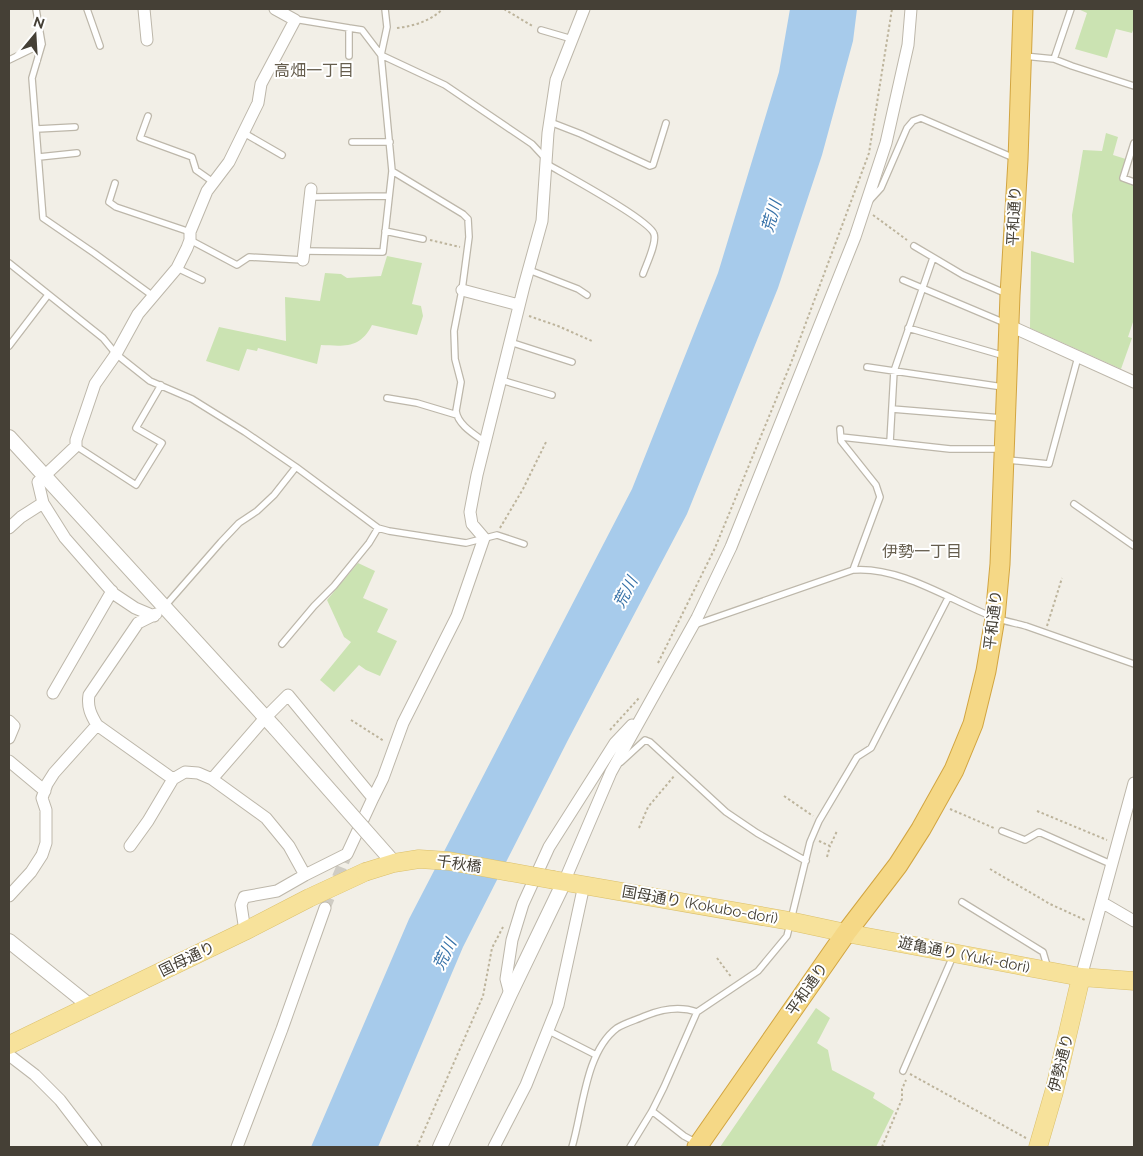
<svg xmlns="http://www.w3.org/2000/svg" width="1143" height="1156" viewBox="0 0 1143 1156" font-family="Raleway,'Noto Sans JP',sans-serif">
	<rect width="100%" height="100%" fill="#f2efe7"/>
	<path fill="#cbe3b2" d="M1078,9H1134V27L1132,33L1116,29L1107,58L1075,49L1087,13Z
		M1106,133L1118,137L1113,155L1129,160L1123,178L1134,182V319L1128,337L1132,338L1121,369L1030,328L1031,251L1074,263L1072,215L1083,150L1102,151Z
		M387,256L422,263L412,304L421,306L423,316L417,335L372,325C360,349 344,346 321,345L317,364L258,348L257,351L247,349L239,371L206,361L219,327L286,341L285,297L320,301L325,273L341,274L347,278L381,276Z
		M358,563L375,571L363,598L388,609L377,632L397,641L380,676L366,670L359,665L334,692L320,680L351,642L344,637L327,600Z
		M816,1008L830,1018L817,1043L828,1050L832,1070L875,1093L873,1098L894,1111L876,1147H720Z"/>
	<path fill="#a7cbeb" d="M790,9H857L853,41L822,155L778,288L687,514L568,740L463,947L378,1147H311L409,919L632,489L718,273L779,72Z"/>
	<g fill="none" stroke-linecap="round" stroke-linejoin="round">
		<path stroke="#cfccc4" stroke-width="11" stroke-dasharray="11 5.5" stroke-linecap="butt" d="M325,908L347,854"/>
		<defs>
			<path id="service" d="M36,9L42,44L32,78L43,218L94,253L153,296
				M87,9L100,46
				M295,20H300L349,28V56
				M349,28L362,30L381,55L445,85L532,144L545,158
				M541,30L572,39
				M1024,56L1054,59L1072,66L1134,86
				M1054,59L1071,9
				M9,60L42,44
				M148,116L140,138L192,157L196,170L213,182
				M550,122L581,134L650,166L653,165L666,123
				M37,129L75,127
				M244,133L282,155
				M352,142H390
				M1134,143L1123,178L1134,182
				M39,157L77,153
				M547,164C564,174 650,220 654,234C657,243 646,265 643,274
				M392,171L463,214L468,219L469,237L462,290L454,331L455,359L461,382L456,411C458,425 474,434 485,442
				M115,183L109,202L116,207L190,232
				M310,197L389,196
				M870,200L881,188L907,128L913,121L921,118L1014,158
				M385,231L423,239
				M190,240L237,265L249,257L303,260
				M914,246L963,275L1007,294
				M304,251L383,252L392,171L381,55L387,27L385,9
				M9,263L103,338L116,354L150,381L192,399L245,432L296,467L378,528L389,531L466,543L497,535L524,544
				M177,268L202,280
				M529,270L578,289L587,295
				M903,280L1005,323
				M908,328L1005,356
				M510,342L572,362
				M9,346L48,295
				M867,367L1003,387
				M501,380L552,395
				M387,398L417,403L457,415
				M892,409L1002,418
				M841,437L950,449H1001
				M890,442L894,371L933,258
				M76,446L136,485L162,443L136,428L161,385
				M1008,460L1049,464L1078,357
				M1074,504L1134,546
				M853,570C900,566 950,600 993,617C1003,621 1015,623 1026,626C1062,639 1098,651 1134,664
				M165,606L221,542L239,523L257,511L274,495L296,467
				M694,625L853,570L880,497L876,485L841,441L840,429
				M282,644L314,606L334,586L369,543L378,528
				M621,762L645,740L650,742L726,812L757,833L806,861
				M1002,831L1025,840L1039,832L1113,865
				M962,902L1043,952L1048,969
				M549,1031L596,1055
				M903,1071L953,956
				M652,1111L684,1136L697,1143
				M572,1147C583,1111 585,1052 617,1028C625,1023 636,1020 645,1016C662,1009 680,1006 697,1012L758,971L787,936L810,842L819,821L857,757L871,748L948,598
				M630,1147L652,1111L664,1087L697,1012"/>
			<path id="minor" d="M144,9L147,40
				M303,260L311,189
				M462,290L519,305
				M1008,325L1134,382
				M9,528L21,517L43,503
				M156,614L138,623L89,695C87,707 91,715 97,725L173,779
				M154,616L135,608L114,594L65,538L43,503L38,482L76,446V440L95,384L116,354L138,314L177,268L187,248L190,240V232L207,191L229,162L258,103L261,84L295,20L275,9
				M53,693L112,591
				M9,721L14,726L9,738
				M9,761L45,791
				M212,779L265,718L288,695L373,798L383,778L403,723L457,616L484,538L472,524L470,512L477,475L524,286L542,221L548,133L556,80L584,9
				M130,846L148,821L173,779L185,772L198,773L212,779L266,818L289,846L305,875
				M564,882L611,772L697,618L731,547L855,237L886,143L908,45L911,9
				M9,896L31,872L42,855L46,843V810L42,798L47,784L54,773L97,725
				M1103,903L1134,921
				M245,931L241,905L244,897L277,891L305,875L347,854L373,798
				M1081,977L1134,783
				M510,994L506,979L512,940L523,904L549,847L615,743L632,725
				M9,1055L35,1075L60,1100L96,1147
				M237,1147L282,1029L325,908
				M494,1147L526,1085L558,1005L584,885"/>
			<path id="tertiary" d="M9,437L275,728
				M9,941L90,1006
				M440,1147L510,994L564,882"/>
			<path id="primary" d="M554,880L790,921L846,933L1081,977L1134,981
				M9,1045L245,931L309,898L365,872
				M1038,1147L1054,1092L1081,977"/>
			<path id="trunk" d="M697,1147L846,933L898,865L921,829L954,770L973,724L986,671L995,618L1000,564L1010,295L1018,160L1023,9"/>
		</defs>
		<use href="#service" stroke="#bdb7aa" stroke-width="8"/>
		<use href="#minor" stroke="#bdb7aa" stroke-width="13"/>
		<use href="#tertiary" stroke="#bdb7aa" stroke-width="16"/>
		<use href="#primary" stroke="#dbc06c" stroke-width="19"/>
		<use href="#trunk" stroke="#d2a541" stroke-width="21"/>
		<path stroke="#bdb49c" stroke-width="2" stroke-dasharray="2.5 2.5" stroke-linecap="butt" d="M504,9L534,27
			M397,28C414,26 430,21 443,9
			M873,215L907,240
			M430,240L460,247
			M529,316L558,326L592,341
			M500,528L523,489L547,440
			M1047,626L1062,578
			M658,663L715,548L791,363L869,153L892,9
			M351,720L384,741
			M610,730L639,698
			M784,796L813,816
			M950,809L994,828
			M1037,811L1107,840
			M639,828L648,807L675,775
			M819,841L830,846L837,831
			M827,857L830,846
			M990,869L1050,904L1085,920
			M717,958L732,978
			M910,1074L1026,1138
			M417,1147L483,996L492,948L503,927
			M882,1147L902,1099V1089L906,1080"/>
		<use href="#service" stroke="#fff" stroke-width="5.5"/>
		<use href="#minor" stroke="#fff" stroke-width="11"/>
		<use href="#tertiary" stroke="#fff" stroke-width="14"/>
		<use href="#primary" stroke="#f7e29b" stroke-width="18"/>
		<use href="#trunk" stroke="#f5d886" stroke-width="19"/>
		<defs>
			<path id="tertiary-bridge" d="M275,728L394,863"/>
			<path id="primary-bridge" d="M365,872L394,863L419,859L449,861L554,880"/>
		</defs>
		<use href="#tertiary-bridge" stroke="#bdb7aa" stroke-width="16" stroke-linecap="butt"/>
		<use href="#primary-bridge" stroke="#dbc06c" stroke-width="19" stroke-linecap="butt"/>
		<use href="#tertiary-bridge" stroke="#fff" stroke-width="14"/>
		<use href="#primary-bridge" stroke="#f7e29b" stroke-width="18"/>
	</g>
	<g text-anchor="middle" stroke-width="4" stroke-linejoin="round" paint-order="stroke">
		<g font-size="15" fill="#454036" stroke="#fff">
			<text transform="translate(1014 216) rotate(-87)" y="5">平和通り</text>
			<text transform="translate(993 620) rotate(-83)" y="5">平和通り</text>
			<text transform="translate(459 864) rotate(8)" y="5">千秋橋</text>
			<text transform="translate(700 905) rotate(10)" y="5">国母通り (Kokubo-dori)</text>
			<text transform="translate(964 955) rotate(11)" y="5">遊亀通り (Yuki-dori)</text>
			<text transform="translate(187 959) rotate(-26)" y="5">国母通り</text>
			<text transform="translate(807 989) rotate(-55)" y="5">平和通り</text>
			<text transform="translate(1061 1063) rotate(-76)" y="5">伊勢通り</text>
		</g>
		<g font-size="16" fill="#665e4e" stroke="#fff">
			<text x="314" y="76">高畑一丁目</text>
			<text x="922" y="557">伊勢一丁目</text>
		</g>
		<g font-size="16" font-style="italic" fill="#3772a8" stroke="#fff">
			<text transform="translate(771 216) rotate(-74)" y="6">荒川</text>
			<text transform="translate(625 592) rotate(-62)" y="6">荒川</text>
			<text transform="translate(444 954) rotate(-64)" y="6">荒川</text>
		</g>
	</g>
	<rect width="1143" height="1156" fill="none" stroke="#454036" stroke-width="20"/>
	<g transform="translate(35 35) rotate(18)" stroke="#ffffff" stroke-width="4" paint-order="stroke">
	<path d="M0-4L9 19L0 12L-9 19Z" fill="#454036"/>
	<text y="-8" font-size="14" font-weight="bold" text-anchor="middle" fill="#454036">N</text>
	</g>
</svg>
